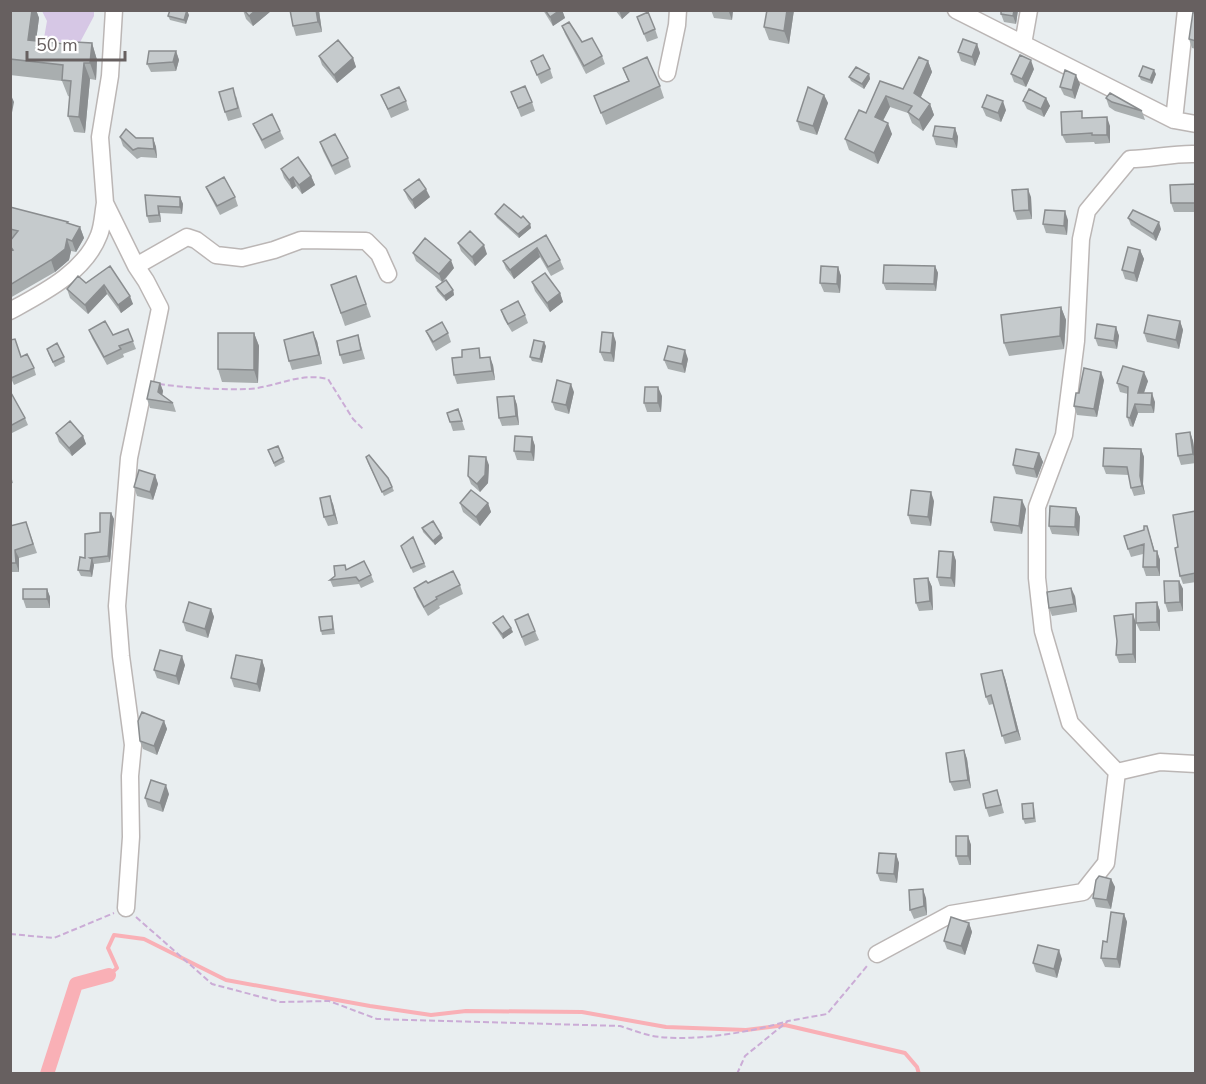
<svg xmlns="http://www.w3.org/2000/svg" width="1206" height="1084" viewBox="0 0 1206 1084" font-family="'Nunito Sans',sans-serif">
	<rect width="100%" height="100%" fill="#e9eef0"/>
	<path fill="#d6c7e5" d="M42,11H94V16L78,46L44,38L47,21Z"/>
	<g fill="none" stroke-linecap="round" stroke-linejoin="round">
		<path stroke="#f9b0b6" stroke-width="4" d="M109,975L117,968L108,948L114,935L144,939L226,980L370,1006L431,1015L466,1011L582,1012L666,1027L746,1030L785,1025L905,1053L917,1067L919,1074"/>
		<path stroke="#f9b0b6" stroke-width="14" d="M47,1074L76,984L109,975"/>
		<defs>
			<path id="minor" d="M114,10L110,76L100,137L105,203L136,266L146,281L160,308L129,458L117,606L121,656L133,745L130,776L131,837L126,908
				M956,10L1174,120L1196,124
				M1023,44L1029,10
				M667,73L677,25L678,10
				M1174,120L1186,10
				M136,266L187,237L196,240L216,255L242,258L274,250L301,240L366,241L379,254L388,274
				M10,311C43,293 85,272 99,235C103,225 103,213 105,203
				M1117,772L1070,723L1043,631L1037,578V507L1064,435L1076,341L1081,239L1087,211L1130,159C1152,159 1173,153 1196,154
				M877,954L951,914L1083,892L1106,863L1117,772L1160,762L1196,764"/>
		</defs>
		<use href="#minor" stroke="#bbb6b5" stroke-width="19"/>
		<path stroke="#cbacd6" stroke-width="2" stroke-dasharray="6 3" stroke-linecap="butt" d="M159,384C188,388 220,390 249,389C276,387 300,372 328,379L353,419L364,430
			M136,917L212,984L280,1002L329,1001L377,1019L620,1026C633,1030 647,1036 660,1037C698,1041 752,1032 788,1021
			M10,934L54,938L114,913
			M737,1074L745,1056L788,1021L827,1014L867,966"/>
		<use href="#minor" stroke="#fff" stroke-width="16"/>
	</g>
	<path fill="#a9aeaf" d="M10,10H36L39,18L36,41L75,45L92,43L97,60L96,80L90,79L85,133L74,132L68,116L70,97L68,96L62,81L10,75Z
		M243,10H271V11L253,26L246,19Z
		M290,10H319L322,32L296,36L293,26Z
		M543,10H562L565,18L553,26Z
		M615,10H632L622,19Z
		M711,10H733L732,20L714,18Z
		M767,10H794L789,44L769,40L764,27Z
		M1018,10L1016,24L1004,22L1001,14Z
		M1196,14V49L1192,48L1189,39Z
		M189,15L186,24L170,20L168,16Z
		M637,17L655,29L658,38L647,42Z
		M562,26L582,42L602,56L605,64L586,74L565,34Z
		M977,44L980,53L975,66L961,61L958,52Z
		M176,51L179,60L176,71L151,72L147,64Z
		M319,56L353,58L356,67L337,83L322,65Z
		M531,61L550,69L553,78L541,84Z
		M928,61L932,72L921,97L930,104L934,115L923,131L912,123L908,113L890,107L883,121L892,134L878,164L849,150L845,139L866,113L880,81L903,89Z
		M623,68L660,86L664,98L606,125L594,96L628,81Z
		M1034,69L1026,87L1014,82L1011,74Z
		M869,74L870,79L864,89L851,81L849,77Z
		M1156,74L1152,84L1141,80L1139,76Z
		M1080,84L1075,99L1064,95L1060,87Z
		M511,92L532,102L535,111L521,117Z
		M381,95L406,101L409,110L391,118Z
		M824,95L828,103L817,135L800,130L797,121Z
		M236,96L242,117L228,121L225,112Z
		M1046,98L1050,106L1044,117L1027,109L1023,101Z
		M1106,98L1142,111L1145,120L1115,111L1109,107Z
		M982,107L1006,110L1001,122L986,116Z
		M1085,118L1110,126V143L1095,144L1094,142L1066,143L1062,135Z
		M253,124L280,131L284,139L265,149L257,133Z
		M955,128L958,137L957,148L936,145L933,136Z
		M120,137L153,138L156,147L157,158L141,157L137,159L123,146Z
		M320,142L348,158L351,167L335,175L323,151Z
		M281,169L311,176L315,185L302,194L296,186L292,189L284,178Z
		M1196,184V212H1174L1171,203Z
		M206,187L235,197L238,206L220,215L210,196Z
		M404,190L430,197L415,209L408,199Z
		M145,195L180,197L183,204L182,214L160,213L161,222L149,223L147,216Z
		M1031,197L1032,219L1017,220L1014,211Z
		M10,207L68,222V224L80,227L84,238L76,252L71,251L69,260L55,272L10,298V251H11L10,241L12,239H10Z
		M495,214L530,224L531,228L519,238L497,218Z
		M1128,218L1161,229L1156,241L1131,225Z
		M1068,220L1067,235L1046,233L1043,224Z
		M546,235L560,260L564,269L551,276L540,257L514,279L506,269L503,261Z
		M458,243L487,254L475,266L461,251Z
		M1140,250L1144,259L1137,282L1125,279L1122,270Z
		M413,253L454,268L443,282L453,290L454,295L446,301L437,291L436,287L442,282L416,261Z
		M110,266L133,304L121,313L107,294L88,314L70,298L67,289L86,283Z
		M935,266L938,273L936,291L886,290L883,283Z
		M838,267L841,276L840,293L824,292L820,283Z
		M356,276L371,317L345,326L331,285Z
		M532,282L560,293L563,302L550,312L535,291Z
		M1061,307L1066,320L1064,349L1009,356L1004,343Z
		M501,310L525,315L528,323L512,332L504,319Z
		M1180,321L1183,330L1179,349L1147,342L1144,333Z
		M1116,327L1119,336L1117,349L1098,346L1095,338Z
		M128,329L136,349L123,354L124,357L107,365L92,338L89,330L113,335Z
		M426,331L448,333L451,342L436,351L430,340Z
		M254,333L259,346L258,383L222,382L218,369Z
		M358,335L365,359L343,364L340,355Z
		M317,341L322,364L292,370L289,361Z
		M616,342L614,362L604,361L600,352Z
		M546,346L542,363L532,361L530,357Z
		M48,353L64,357L65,362L55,367Z
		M21,357L34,368L36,375L14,385L10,376Z
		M462,357H483L493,365L495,380L457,384L454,375Z
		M688,359L685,373L668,369L664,360Z
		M1104,380L1097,417L1077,415L1074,406L1079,393Z
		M1148,381L1144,393L1155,402L1154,413H1138L1133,427L1130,426L1127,417L1128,394L1120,392L1117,383Z
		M160,383L163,391L162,395L173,403L176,412L150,408L147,399Z
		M10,391L25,418L28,425L10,434Z
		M574,392L569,414L555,410L552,402Z
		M514,396L517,405L519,425L502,426L499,418Z
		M662,396L661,412H647L644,403Z
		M458,409L465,430L453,431L447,413Z
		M1190,432L1193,441L1196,463L1181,465L1178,456Z
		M56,433L83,436L86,444L72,456L59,442Z
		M532,437L535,446L534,461L517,460L514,451Z
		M278,446L285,462L275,467L268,450Z
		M1141,449L1144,457L1143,484L1145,494L1134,496L1131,488L1129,475L1106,474L1103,466Z
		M1039,453L1043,462L1037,478L1016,474L1013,465Z
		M367,461L388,478L394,491L384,496Z
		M489,465L488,483L480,492L471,484L468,476Z
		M10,472L13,483L10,484Z
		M155,475L158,484L153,500L137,496L134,487Z
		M934,501L931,526L911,524L908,515Z
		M460,503H488L491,512L480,526L463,512Z
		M333,504L338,524L328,526L324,517Z
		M1076,508L1080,517L1079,536L1052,534L1049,526Z
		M1026,509L1022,534L994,531L991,522Z
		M1196,511V582L1183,584L1180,576L1178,547Z
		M111,513L114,519L110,562L94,564L92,577L81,576L78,570Z
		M26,522L37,553L19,558V572H10V526Z
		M422,528L443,538L435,545L423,532Z
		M1150,535L1154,551H1157L1160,560V576H1146L1143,567V554L1131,557L1128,549Z
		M413,537L426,567L413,573L401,546Z
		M953,552L956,561L955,587L940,586L937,577Z
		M347,570L371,575L374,582L361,588L359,584L333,587L330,580Z
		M928,578L932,587L933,610L919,611L916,603Z
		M1179,581L1183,589V611L1168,612L1165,603Z
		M428,583L460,585L463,594L439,606L440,608L428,616L417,597L414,588Z
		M47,589L50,597V608H26L23,599Z
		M1075,596L1077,612L1052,616L1049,608Z
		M1157,602L1160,611V631H1140L1136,623Z
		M211,609L214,617L208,638L186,631L183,622Z
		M333,620L335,634L322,635L321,631Z
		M515,620L535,631L539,640L525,646Z
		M493,623L513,632L503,639L495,627Z
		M1136,623V663H1119L1116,655Z
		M262,660L265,669L260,692L234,687L231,678Z
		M185,665L179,685L157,678L154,670Z
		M1005,678L1021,740L1005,744L993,704L989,705L986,697Z
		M164,721L167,729L157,755L143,749L140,741Z
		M964,750L967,759L971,788L954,791L950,782Z
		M169,794L163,812L148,807L145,798Z
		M1000,799L1004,813L989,817L986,808Z
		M1034,807L1036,822L1025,824L1023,819Z
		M968,836L971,845V865H959L956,856Z
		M896,854L899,863L897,883L880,881L877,873Z
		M1111,879L1115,887L1111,909L1096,907L1093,898Z
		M926,898L927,915L914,919L910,910Z
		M1124,914L1127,922L1120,968L1105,967L1101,958Z
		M969,923L972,932L965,955L947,949L944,941Z
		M1062,959L1057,978L1036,972L1033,963Z"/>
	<path fill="#8a8d8f" d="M32,10H36L39,18L34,56L28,40Z
		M187,10L189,15L186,24L184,20Z
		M256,10L271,11L253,26L249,16Z
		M316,10L319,11L322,32L318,22Z
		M560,10H562L565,18L553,26L550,17Z
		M619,10H632L622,19Z
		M729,10H733L732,20L729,12Z
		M787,10H794L789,44L784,31Z
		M1014,10H1018L1016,24L1013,16Z
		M92,43L97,60L96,80L90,63Z
		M977,44L980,53L975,66L972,57Z
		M176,51L179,60L176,71L173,62Z
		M353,58L356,67L337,83L334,75Z
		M1031,60L1034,69L1026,87L1022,79Z
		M928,61L932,72L918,103L914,93Z
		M84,63L90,79L85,133L79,117Z
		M1154,70L1156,74L1152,84L1150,80Z
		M869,74L870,79L864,89L862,84Z
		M1076,75L1080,84L1075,99L1072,90Z
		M10,93L14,102L10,123Z
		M824,95L828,103L817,135L813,126Z
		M886,96L890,107L879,128L875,117Z
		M1046,98L1050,106L1044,117L1041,109Z
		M1003,101L1006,110L1001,122L998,113Z
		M930,104L934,115L923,131L919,120Z
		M1107,117L1110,126V143L1107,135Z
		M888,123L892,134L878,164L874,153Z
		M955,128L958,137L957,148L953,139Z
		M153,138L156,147L157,158L154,149Z
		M311,176L315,185L302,194L299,185Z
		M293,177L296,186L292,189L289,180Z
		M426,189L430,197L415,209L412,200Z
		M1028,189L1031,197L1032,219L1029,210Z
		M180,197L183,204L182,214L180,207Z
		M158,206L160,213L161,222L159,215Z
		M1065,211L1068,220L1067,235L1064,226Z
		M1159,222L1161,229L1156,241L1153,234Z
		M530,224L531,228L519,238L518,234Z
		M80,227L84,238L76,252L72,241Z
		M67,239L71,251L69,260L55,272L51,260Z
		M484,245L487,254L475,266L472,257Z
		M537,248L540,257L514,279L510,270Z
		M1140,250L1144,259L1137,282L1134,273Z
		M451,260L454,268L442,282L439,274Z
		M935,266L938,273L936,291L934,284Z
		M838,267L841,276L840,293L837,284Z
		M104,285L107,294L88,314L85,305Z
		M453,290L454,295L446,301L444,296Z
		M560,293L563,302L550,312L547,303Z
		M130,296L133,304L121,313L118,305Z
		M1061,307L1066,320L1064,349L1060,336Z
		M1180,321L1183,330L1179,349L1176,340Z
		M1116,327L1119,336L1117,349L1114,341Z
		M313,332L317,341L322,364L319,355Z
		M254,333L259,346L258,383L254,370Z
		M613,333L616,342L614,362L611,353Z
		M544,342L546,346L542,363L540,359Z
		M685,350L688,359L685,373L682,364Z
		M490,357L493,365L495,380L492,371Z
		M1101,372L1104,380L1097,417L1094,409Z
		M1144,372L1148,381L1141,401L1138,393Z
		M160,383L163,391L161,401L158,392Z
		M571,384L574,392L569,414L566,405Z
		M658,387L662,396L661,412L658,403Z
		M1152,393L1155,402L1154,413L1151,405Z
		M514,396L517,405L519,425L516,416Z
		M1135,404L1138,413L1133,427L1130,418Z
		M1190,432L1193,441L1196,461L1193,454Z
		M83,436L86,444L72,456L69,448Z
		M532,437L535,446L534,461L531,452Z
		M1141,449L1144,457L1143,484L1145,494L1142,486L1140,476Z
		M1039,453L1043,462L1037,478L1034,469Z
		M486,457L489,465L488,483L480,492L477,484Z
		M155,475L158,484L153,500L150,492Z
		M931,492L934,501L931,526L928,517Z
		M330,496L333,504L338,524L334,515Z
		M1022,500L1026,509L1022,534L1019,526Z
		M488,503L491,512L480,526L476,517Z
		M1076,508L1080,517L1079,536L1075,527Z
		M111,513L114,519L110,562L108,556Z
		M1147,526L1157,559V551L1160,560V576L1157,567L1154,551Z
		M441,534L443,538L435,545L433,541Z
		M15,550L19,558V572L16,563Z
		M953,552L956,561L955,587L951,578Z
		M92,559L94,565L92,577L90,571Z
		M928,578L932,587L933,610L930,601Z
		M1179,581L1183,589V611L1180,602Z
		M1071,588L1075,596L1077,612L1074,604Z
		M47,589L50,597V608L47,599Z
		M1157,602L1160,611V631L1157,622Z
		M211,609L214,617L208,638L205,629Z
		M1133,614L1136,623V663L1133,654Z
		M511,628L513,632L503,639L502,634Z
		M182,656L185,665L179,685L176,676Z
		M262,660L265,669L260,692L257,684Z
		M1002,670L1005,678L1021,740L1017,731Z
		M164,721L167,729L157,755L154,746Z
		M964,750L967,759L971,788L968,780Z
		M166,785L169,794L163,812L160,803Z
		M968,836L971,845V865L968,856Z
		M896,854L899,863L897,883L894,874Z
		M1111,879L1115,887L1111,909L1107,900Z
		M923,889L926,898L927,915L924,906Z
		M1124,914L1127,922L1120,968L1117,959Z
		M969,923L972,932L965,955L961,946Z
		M1059,950L1062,959L1057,978L1054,969Z"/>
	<path fill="#c5cacc" stroke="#8a8d8f" stroke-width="1.5" d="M10,10H32L28,40L75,45V42L92,43L90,63H84L79,117L68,116L71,81L62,80L63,65L10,59Z
		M170,10H187L184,20L168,16Z
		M244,10H256L249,16Z
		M290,10H316L318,22L293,26Z
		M545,10H560L550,17Z
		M767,10H787L784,31L764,27Z
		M1001,10H1014L1013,16L1001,14Z
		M648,12L655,29L644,34L637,17Z
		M1193,12L1196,14V41L1189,39Z
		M569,22L582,42L592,38L602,56L584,66L562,26Z
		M963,39L977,44L972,57L958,52Z
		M338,40L353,58L334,75L319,56Z
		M149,51H176L173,62L147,64Z
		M543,55L550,69L537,75L531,61Z
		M1020,55L1031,60L1022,79L1011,74Z
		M647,57L660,86L601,113L594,96L629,81L623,68Z
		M919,57L928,61L914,93L930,104L919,120L908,112L912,106L886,96L875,117L888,123L874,153L845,139L859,110L866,113L880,81L903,89Z
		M1143,66L1154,70L1150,80L1139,76Z
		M856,67L869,74L862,84L849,77Z
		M1065,70L1076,75L1072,90L1060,87Z
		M525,86L532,102L518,108L511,92Z
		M399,87L406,101L388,109L381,95Z
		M808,87L824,95L813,126L797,121Z
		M233,88L238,108L225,112L219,92Z
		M1029,89L1046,98L1041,109L1023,101Z
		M1110,93L1142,111L1112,102L1106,98Z
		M987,95L1003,101L998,113L982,107Z
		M1082,111V118L1107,117V135H1092V133L1062,135L1061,112Z
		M272,114L280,131L262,140L253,124Z
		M935,126L955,128L953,139L933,136Z
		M126,129L136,138H153L154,149L138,148L133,150L120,137Z
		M335,134L348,158L332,166L320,142Z
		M298,157L311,176L299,185L293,177L289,180L281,169Z
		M224,177L235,197L217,206L206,187Z
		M419,179L426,189L412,200L404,190Z
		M1196,184V203H1171L1170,185Z
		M1028,189L1029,210L1014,211L1012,190Z
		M145,195L180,197V207L158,206L159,215L147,216Z
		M504,204L521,218L523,216L530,224L518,234L495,214Z
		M10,207L68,222L67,223L80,227L72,241L67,239L65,249L51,260L10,285V251L13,250L10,246V241L18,231L10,229Z
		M1045,210L1065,211L1064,226L1043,224Z
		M1133,210L1159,222L1153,234L1128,218Z
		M470,231L484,245L472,257L458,243Z
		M546,235L560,260L548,267L537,248L510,270L503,261Z
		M425,238L451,260L439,274L413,253Z
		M1128,247L1140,250L1134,273L1122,270Z
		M884,265L935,266L934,284L883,283Z
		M110,266L130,296L118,305L104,285L85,305L67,289L78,276L86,283Z
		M821,266L838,267L837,284L820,283Z
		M545,273L560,293L547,303L532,282Z
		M356,276L366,304L341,313L331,285Z
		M446,280L453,290L444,296L436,287Z
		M518,301L525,315L508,324L501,310Z
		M1061,307L1060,336L1004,343L1001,315Z
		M1148,315L1180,321L1176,340L1144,333Z
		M105,321L113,335L128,329L133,341L119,346L121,349L104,357L89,330Z
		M442,322L448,333L433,342L426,331Z
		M1097,324L1116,327L1114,341L1095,338Z
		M313,332L319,355L289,361L284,340Z
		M602,332L613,333L611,353L600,352Z
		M218,333H254V370L218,369Z
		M358,335L361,350L340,355L337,341Z
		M15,339L21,357L27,354L34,368L11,378L10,340Z
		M534,340L544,342L540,359L530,357Z
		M57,343L64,357L53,362L47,349Z
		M668,346L685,350L682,364L664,360Z
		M479,348L480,358L490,357L492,371L454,375L452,358L462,357V350Z
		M1123,366L1144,372L1138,393H1152L1151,405L1135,404L1130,418L1127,417L1128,387L1117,383Z
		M1084,368L1101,372L1094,409L1074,406L1076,393H1079Z
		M557,380L571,384L566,405L552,402Z
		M151,381L160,383L158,392L173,403L147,399Z
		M645,387H658V403H644Z
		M10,391L25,418L10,426Z
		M514,396L516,416L499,418L497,397Z
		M458,409L462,421L450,422L447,413Z
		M70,421L83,436L69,448L56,433Z
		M1190,432L1193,454L1178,456L1176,434Z
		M515,436L532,437L531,452L514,451Z
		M278,446L283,458L274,463L268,450Z
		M1104,448L1141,449L1140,476L1142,486L1131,488L1127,467L1103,466Z
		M1016,449L1039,453L1034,469L1013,465Z
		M369,455L388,478L392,487L382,492L366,457Z
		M469,456L486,457L485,475L477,484L468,476Z
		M139,470L155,475L150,492L134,487Z
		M471,490L488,503L476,517L460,503Z
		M911,490L931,492L928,517L908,515Z
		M330,496L334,515L324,517L320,498Z
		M994,497L1022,500L1019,526L991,522Z
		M1050,506L1076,508L1075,527L1049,526Z
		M1196,511V573L1180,576L1175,548L1178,547L1173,515Z
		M100,513H111L108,556L90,558L92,559L90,571L78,570L80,557L85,558V534L100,532Z
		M433,521L441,534L433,541L422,528Z
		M26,522L33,544L15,550L16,563H10V526Z
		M1144,526H1147L1154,551H1157V567H1143L1144,544L1128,549L1124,536L1144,530Z
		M413,537L424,563L411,568L401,546Z
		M939,551L953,552L951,578L937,577Z
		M364,561L371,575L359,581L356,577L330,580L335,576L334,566L345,565L346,570Z
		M453,571L460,585L436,597L437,599L424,607L414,588L426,581L428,583Z
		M928,578L930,601L916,603L914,579Z
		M1164,581H1179L1180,602L1165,603Z
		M1071,588L1074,604L1049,608L1047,592Z
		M23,589H47V599H23Z
		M189,602L211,609L205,629L183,622Z
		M1157,602V622L1136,623V603Z
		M528,614L535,631L522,637L515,620Z
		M1133,614V654L1116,655L1117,641L1114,616Z
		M332,616L333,629L321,631L319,617Z
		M503,616L511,628L502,634L493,623Z
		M160,650L182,656L176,676L154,670Z
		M236,655L262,660L257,684L231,678Z
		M1002,670L1017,731L1002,736L991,695L986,697L981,674Z
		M142,712L164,721L154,746L140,741L138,721Z
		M964,750L968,780L950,782L946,753Z
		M151,780L166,785L160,803L145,798Z
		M997,790L1001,805L986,808L983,794Z
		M1033,803L1034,818L1023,819L1022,804Z
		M956,836H968V856H956Z
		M879,853L896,854L894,874L877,873Z
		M1099,876L1111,879L1107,900L1093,898L1096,880Z
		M923,889L924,906L910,910L909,890Z
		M1111,912L1124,914L1117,959L1101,958L1103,941L1107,942Z
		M951,917L969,923L961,946L944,941Z
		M1038,945L1059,950L1054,969L1033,963Z"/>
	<rect width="1206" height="1084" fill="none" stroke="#676060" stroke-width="24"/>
	<path d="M27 51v9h98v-9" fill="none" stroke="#676060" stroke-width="3"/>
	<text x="36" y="51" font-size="18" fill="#676060" stroke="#ffffff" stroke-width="4.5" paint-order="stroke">50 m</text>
</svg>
